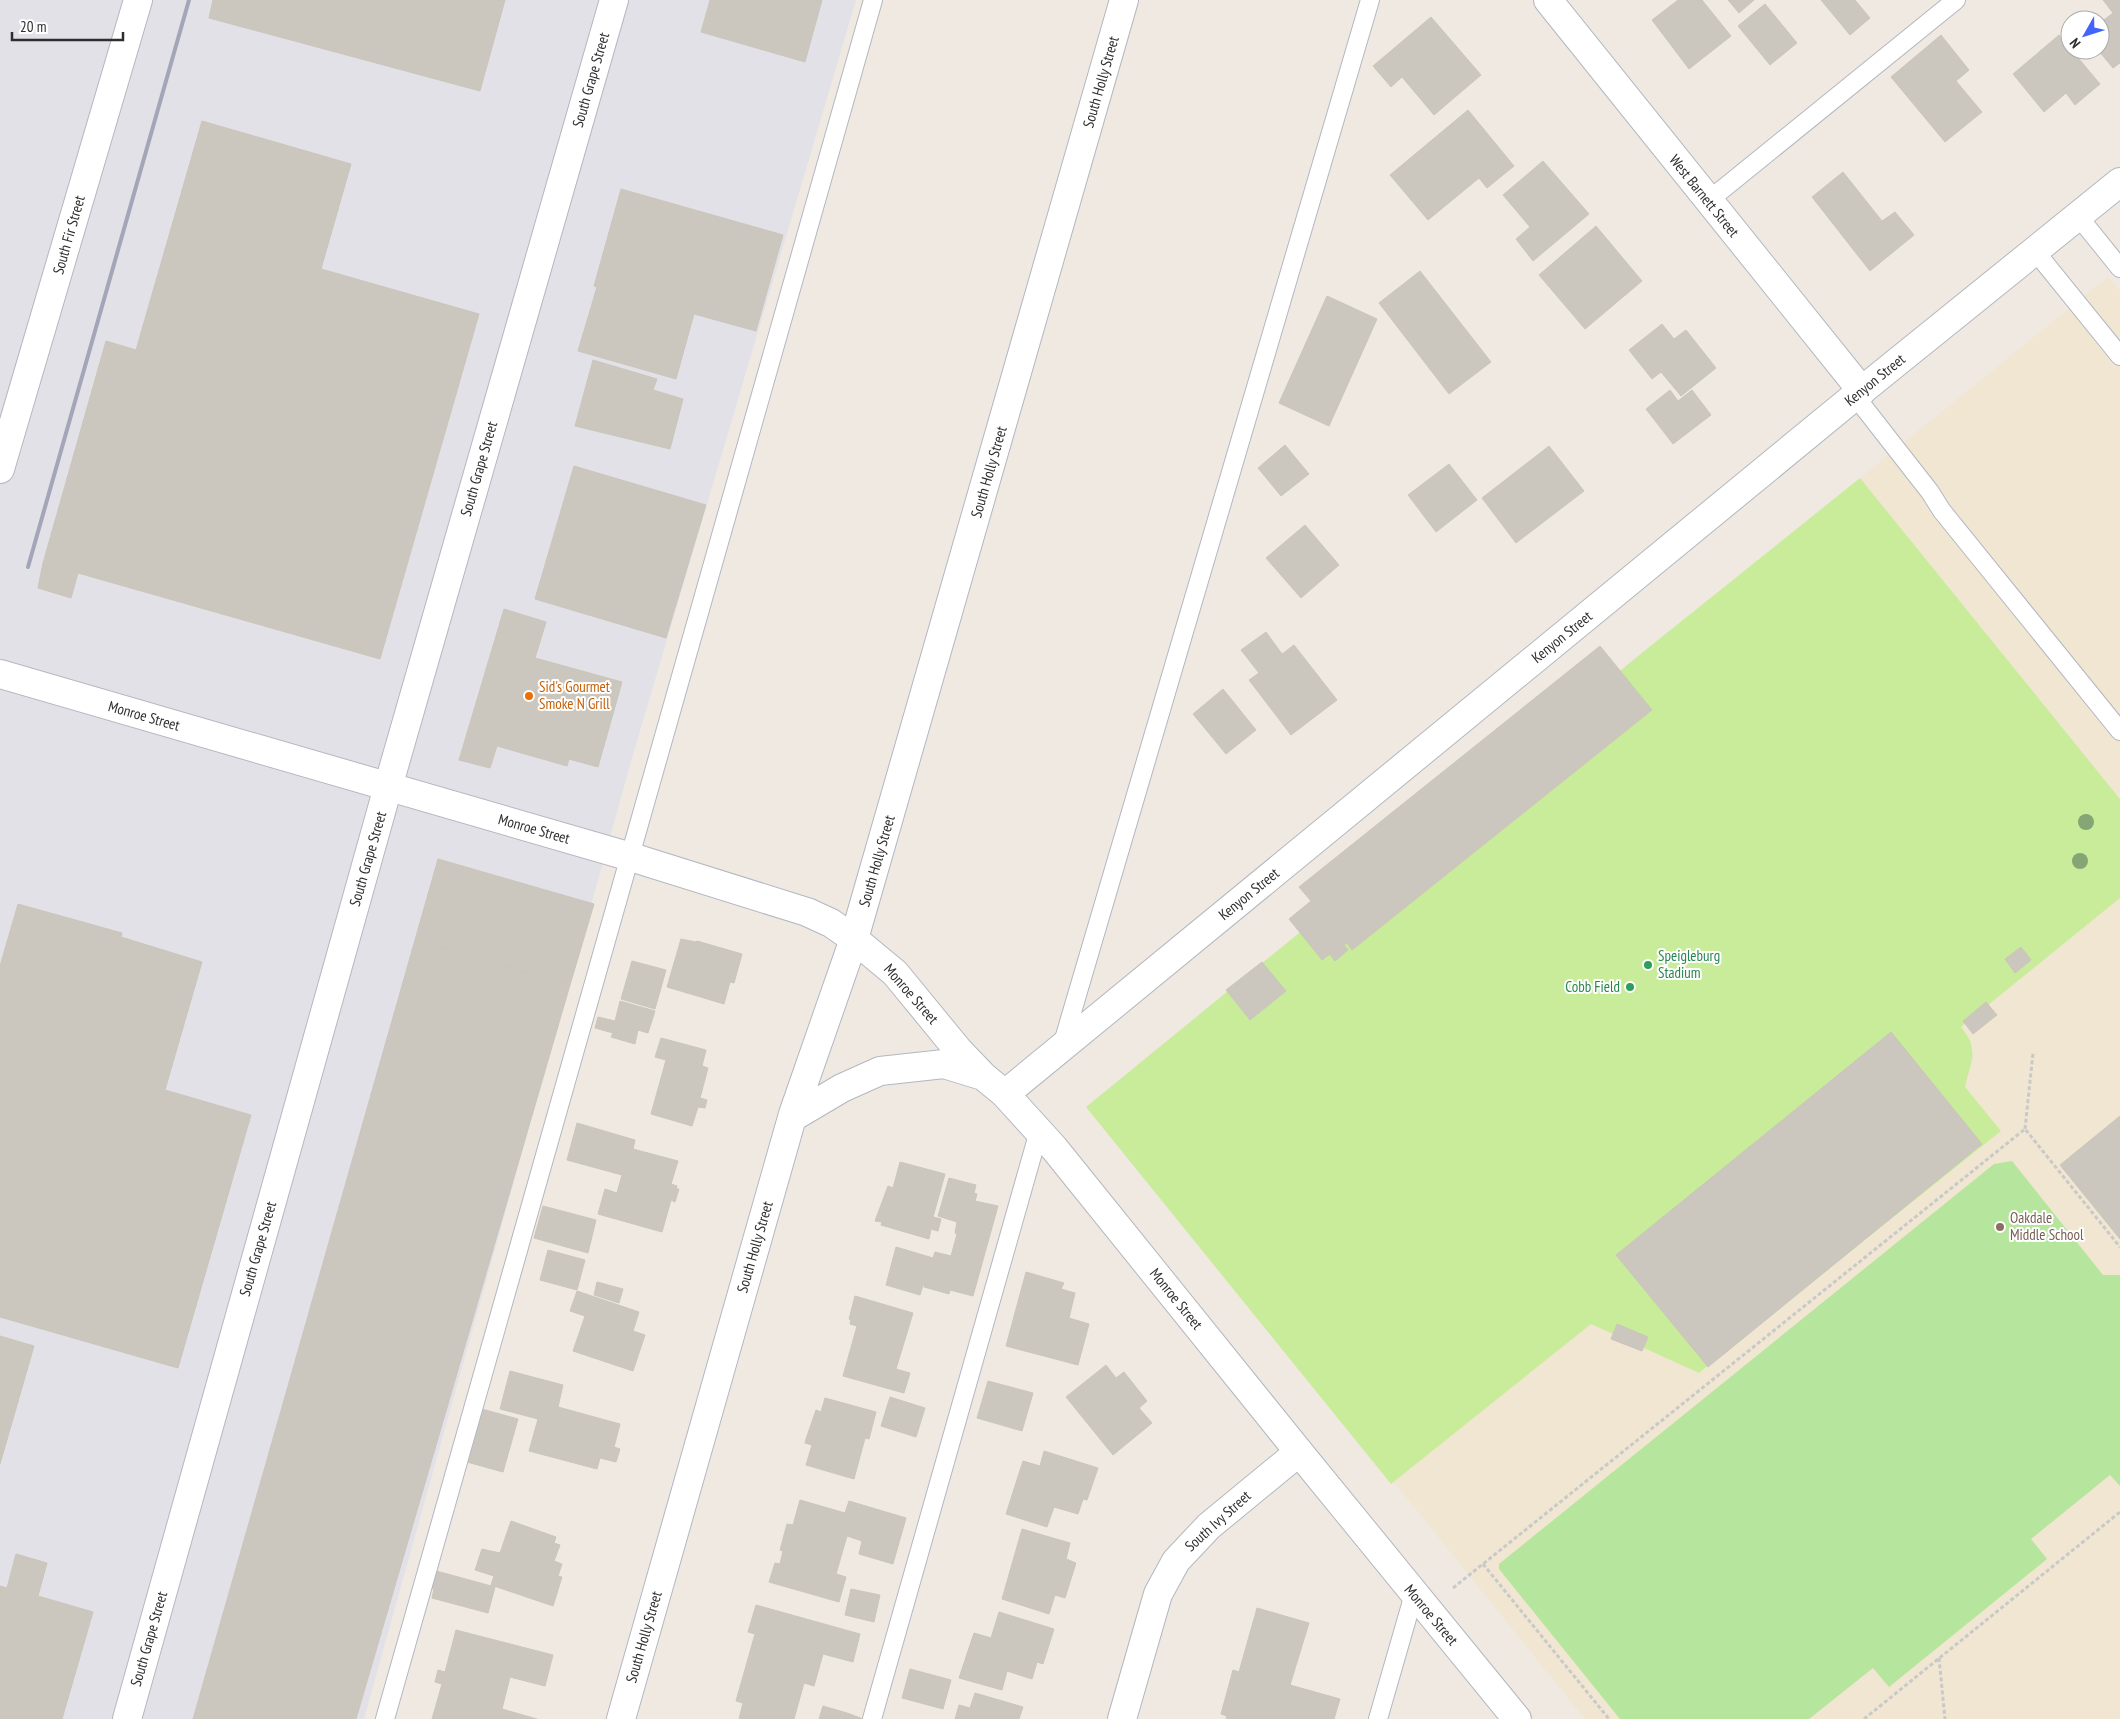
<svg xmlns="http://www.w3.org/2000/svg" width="2120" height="1719" viewBox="0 0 2120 1719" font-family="'PT Sans Narrow',sans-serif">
	<rect width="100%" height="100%" fill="#efe9e1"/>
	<path fill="#e3e1e8" d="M0,0H856L632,758L364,1719H0Z"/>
	<path fill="#f0e6d1" d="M2108,277L2120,291V799L1860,478Z
		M2120,898V1719H1585L1394,1482L1591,1323L1699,1373L2001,1131L1965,1087L1974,1048L1968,1036L1961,1027Z"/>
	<path fill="#b6e59e" d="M2012,1161L2103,1275H2120V1486L2110,1475L2031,1539L2047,1559L1889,1687L1873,1668L1809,1719H1620L1499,1569V1564L1994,1164Z"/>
	<path fill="#c9ec9a" d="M1860,478L2120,799V898L1961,1027C1980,1050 1971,1060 1965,1087L2001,1131L1699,1373L1591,1324L1391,1484L1086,1107L1648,648Z"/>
	<path fill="#cbc7bf" stroke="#cbc5ba" d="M213,0H505L480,91L209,18Z
		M710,0H822L805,62L701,32Z
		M1678,0H1702L1731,36L1689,69L1652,20Z
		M1728,0H1754L1739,13Z
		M1821,0H1855L1870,18L1850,35Z
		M2103,0H2120V63L2113,68L2098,50H2100V23L2113,13Z
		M1765,4L1797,43L1770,65L1738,26Z
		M1431,17L1481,75L1434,115L1402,77L1391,87L1373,66Z
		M1941,35L1969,70L1956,81L1982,112L1945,142L1891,77Z
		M2059,35L2100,84L2075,105L2066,93L2044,112L2013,74Z
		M1468,110L1514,166L1487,188L1479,178L1428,220L1390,175Z
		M202,121L351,164L321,269L479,314L380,659L78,573L71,598L38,588L43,563L106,341L136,350Z
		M1543,161L1589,214L1533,261L1516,239L1530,227L1503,195Z
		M1843,172L1882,221L1895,212L1914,235L1870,271L1812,197Z
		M621,189L783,235L756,331L694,314L676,379L578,351L597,287L594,286Z
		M1596,226L1642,281L1585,329L1539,275Z
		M1420,271L1491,362L1449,394L1379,303Z
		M1327,296L1377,319L1329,426L1279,403Z
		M1662,324L1674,339L1686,330L1716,368L1681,396L1661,372L1652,379L1629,350Z
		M593,360L657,379L653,390L683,399L670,449L575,426Z
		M1670,390L1678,401L1692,390L1711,415L1673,444L1646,409Z
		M1285,445L1309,474L1281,496L1258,468Z
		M1549,446L1584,491L1516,543L1482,498Z
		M1449,464L1477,500L1436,532L1408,495Z
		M574,466L706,505L666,638L535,599Z
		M1305,525L1339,565L1301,598L1266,558Z
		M504,609L546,622L535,658L622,682L598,767L569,759L567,766L497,746L490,768L459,760Z
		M1266,632L1282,654L1294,645L1337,700L1291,735L1249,680L1259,673L1241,650Z
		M1600,646L1652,710L1352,950L1347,943L1344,945L1348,950L1335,961L1330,954L1322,960L1289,919L1311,901L1299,887Z
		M1223,689L1256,730L1226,754L1193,714Z
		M438,859L594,904L570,985L415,940Z
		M18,904L122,933L121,937L202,962L165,1090L251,1115L178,1368L0,1317V966Z
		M681,939L696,942L697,941L742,954L734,983L730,982L724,1004L667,987Z
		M415,940L570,985L437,1442L284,1400Z
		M2021,947L2031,960L2015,973L2005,959Z
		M632,961L666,970L655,1009L621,999Z
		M1262,962L1286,991L1250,1020L1226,990Z
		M620,1001L655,1011L648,1033L638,1030L635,1044L611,1037L613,1033L595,1028L598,1017L615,1021Z
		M1986,1002L1997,1015L1973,1034L1963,1021Z
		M1891,1032L1982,1144L1708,1367L1616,1255Z
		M661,1038L706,1050L702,1066L708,1068L700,1098L707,1100L705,1108L698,1107L692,1126L651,1114L666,1060L655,1057Z
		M2120,1116V1239L2060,1165Z
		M577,1123L635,1140L633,1149L678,1161L671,1184L677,1186L676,1189H679L675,1202L671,1200L662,1232L598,1214L605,1189L617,1193L622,1175L567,1160Z
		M900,1162L945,1174L933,1217L941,1219L938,1231L931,1229L929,1239L881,1225L882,1222L875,1221L888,1186L893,1188Z
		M949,1178L976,1185L974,1193L977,1194L975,1201L998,1206L973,1296L950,1290L949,1294L924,1287V1282L920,1295L886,1285L896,1247L933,1258L935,1252L951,1256L957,1234L955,1233L957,1222L938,1216Z
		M543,1206L596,1220L588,1253L534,1238Z
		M548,1250L585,1260L577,1290L540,1280Z
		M1026,1272L1064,1283L1061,1289L1075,1293L1069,1318L1089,1324L1078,1365L1006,1346Z
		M597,1282L623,1289L619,1303L594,1295Z
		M577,1291L639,1312L633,1331L645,1335L633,1371L573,1351L585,1316L570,1311Z
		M855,1296L913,1313L896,1369L910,1373L904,1393L843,1376L857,1326L850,1324L851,1320L849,1319Z
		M1617,1324L1648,1337L1642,1351L1611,1339Z
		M0,1336L34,1346L0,1464Z
		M1106,1365L1116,1378L1124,1372L1147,1401L1139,1408L1152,1423L1113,1455L1066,1397Z
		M510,1371L563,1385L558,1407L620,1424L614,1447L620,1449L616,1462L600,1458L597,1469L529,1451L538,1419L500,1409Z
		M988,1381L1033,1393L1022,1431L977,1418Z
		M890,1397L925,1408L916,1437L881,1426Z
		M825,1398L876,1412L869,1439L865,1438L854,1479L806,1465L812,1445L805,1443L806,1439L816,1410L821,1412Z
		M284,1400L437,1442L356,1719H193Z
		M482,1409L518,1419L503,1472L467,1462Z
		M1044,1451L1098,1468L1087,1500L1083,1499L1078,1514L1054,1507L1047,1527L1006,1514L1023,1461L1040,1466Z
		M800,1500L845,1513L849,1501L906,1518L893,1564L859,1554L862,1541L847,1536L836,1574L846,1577L839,1602L769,1582L775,1563L780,1564L783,1551L780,1550L787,1524L793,1525Z
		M511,1521L556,1537L554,1543L560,1545L554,1561L562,1564L558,1576L562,1577L553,1606L491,1585L494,1576L475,1570L482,1549L500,1553Z
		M1022,1529L1070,1543L1066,1559L1076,1563L1065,1598L1055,1595L1049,1614L1002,1599Z
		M16,1554L47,1563L38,1596L93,1612L62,1719H0V1586L7,1588Z
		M429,1569L495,1587L488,1613L432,1598L434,1589L424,1586Z
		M851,1589L880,1595L874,1622L845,1615Z
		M756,1605L860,1634L853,1662L823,1654L814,1686L804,1683L794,1719H739L743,1703L736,1701L755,1634L748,1632Z
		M1257,1608L1309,1623L1290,1685L1340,1699L1334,1719H1226L1227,1716L1221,1714L1233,1670L1239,1672Z
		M999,1612L1054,1629L1043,1664L1037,1662L1032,1679L1007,1671L1002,1690L959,1678L974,1633L991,1638Z
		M456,1630L553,1655L545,1686L510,1677L502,1709L537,1719H432L442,1684L435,1682L438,1670L445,1672Z
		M910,1669L951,1680L943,1709L902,1698Z
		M975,1693L1023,1707L1019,1719H955L959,1705L970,1708Z
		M823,1706L847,1713L863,1719H819Z"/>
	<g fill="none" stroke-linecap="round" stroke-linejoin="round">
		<defs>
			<path id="lane" d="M1708,201L1956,0
				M2078,216L2120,268
				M2035,251L2120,356
				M1855,396L1930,492L1942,511L2120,731
				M1062,1046L1370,0
				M385,1719L873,0
				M872,1719L1039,1131
				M1378,1719L1414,1594"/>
			<path id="street" d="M1548,0L1862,391
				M0,469L138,0
				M0,674L631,857L807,912L831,923L854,939
				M1005,1094L1855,396L2120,182
				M127,1719L388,787L614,0
				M1122,1719L1158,1594L1176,1561L1209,1526L1299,1452"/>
			<path id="secondary" d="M854,939L895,973L959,1051L983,1076L1005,1094L1054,1148L1299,1452L1517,1719
				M793,1117L842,1088L880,1071L944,1064L983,1076
				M621,1719L793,1114L854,939L1124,0"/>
		</defs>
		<use href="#lane" stroke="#b4b7c1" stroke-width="20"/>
		<use href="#street" stroke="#b4b7c1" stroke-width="30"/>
		<use href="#secondary" stroke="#b4b7c1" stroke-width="30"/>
		<path stroke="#c9c9c9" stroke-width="3" stroke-dasharray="4 2.5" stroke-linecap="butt" d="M2025,1129L2033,1053
			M1483,1564L1609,1719
			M1453,1588L2025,1129L2120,1247
			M1939,1658L1945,1719
			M1864,1719L2120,1512"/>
		<use href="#lane" stroke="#fff" stroke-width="18"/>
		<use href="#street" stroke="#fff" stroke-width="28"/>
		<use href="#secondary" stroke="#fff" stroke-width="28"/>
		<path stroke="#a3a6b8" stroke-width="4" d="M28,567L189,0"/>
	</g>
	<g fill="#84a574">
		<circle cx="2086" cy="822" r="8"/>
		<circle cx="2080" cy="861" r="8"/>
	</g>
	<circle fill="#e8710a" stroke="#fff" stroke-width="2" cx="529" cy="696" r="5"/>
	<g fill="#2e9e5b" stroke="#fff" stroke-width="2">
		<circle cx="1648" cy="965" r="5"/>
		<circle cx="1630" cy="987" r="5"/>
	</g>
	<circle fill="#8d6e63" stroke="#fff" stroke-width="2" cx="2000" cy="1227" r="5"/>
	<g text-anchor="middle" stroke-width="4" stroke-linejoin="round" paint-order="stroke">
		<g font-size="15" fill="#2e2e2e" stroke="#fff">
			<text transform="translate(591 80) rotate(-74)" y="5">South Grape Street</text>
			<text transform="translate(1101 82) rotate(-74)" y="5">South Holly Street</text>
			<text transform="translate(1704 196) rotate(51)" y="5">West Barnett Street</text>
			<text transform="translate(69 235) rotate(-74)" y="5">South Fir Street</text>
			<text transform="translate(1875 380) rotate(-39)" y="5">Kenyon Street</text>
			<text transform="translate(479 469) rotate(-74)" y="5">South Grape Street</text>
			<text transform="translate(989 472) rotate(-74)" y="5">South Holly Street</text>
			<text transform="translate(1562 637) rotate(-39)" y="5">Kenyon Street</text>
			<text transform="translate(144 716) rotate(16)" y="5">Monroe Street</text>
			<text transform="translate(534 829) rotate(16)" y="5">Monroe Street</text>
			<text transform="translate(368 859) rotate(-74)" y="5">South Grape Street</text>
			<text transform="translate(877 861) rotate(-74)" y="5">South Holly Street</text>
			<text transform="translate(1249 894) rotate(-39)" y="5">Kenyon Street</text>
			<text transform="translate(911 994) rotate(49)" y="5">Monroe Street</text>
			<text transform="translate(755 1247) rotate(-74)" y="5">South Holly Street</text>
			<text transform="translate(258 1249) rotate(-74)" y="5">South Grape Street</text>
			<text transform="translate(1176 1299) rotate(51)" y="5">Monroe Street</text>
			<text transform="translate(1218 1521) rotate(-42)" y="5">South Ivy Street</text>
			<text transform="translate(1431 1615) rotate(50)" y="5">Monroe Street</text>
			<text transform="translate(644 1637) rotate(-74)" y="5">South Holly Street</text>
			<text transform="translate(149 1639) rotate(-74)" y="5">South Grape Street</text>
		</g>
		<g font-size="15" fill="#c56008" stroke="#fff" text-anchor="start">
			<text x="539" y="692">Sid's Gourmet<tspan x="539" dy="17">Smoke N Grill</tspan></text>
		</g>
		<g font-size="15" fill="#27864d" stroke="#fff" text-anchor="start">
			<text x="1658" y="961">Speigleburg<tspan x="1658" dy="17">Stadium</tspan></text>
			<text x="1620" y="992" text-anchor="end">Cobb Field</text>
		</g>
		<g font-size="15" fill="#785e54" stroke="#fff" text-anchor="start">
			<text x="2010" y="1223">Oakdale<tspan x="2010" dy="17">Middle School</tspan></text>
		</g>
	</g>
	<g transform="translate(2085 35) rotate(231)"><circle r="24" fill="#ffffff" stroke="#ababab"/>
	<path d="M0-4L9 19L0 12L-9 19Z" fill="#4264fb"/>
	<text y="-8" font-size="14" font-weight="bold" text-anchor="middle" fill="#2e2e2e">N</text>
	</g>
	<path d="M12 32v8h111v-8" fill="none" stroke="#2e2e2e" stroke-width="2.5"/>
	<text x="20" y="32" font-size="15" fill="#2e2e2e" stroke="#ffffff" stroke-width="4" paint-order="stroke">20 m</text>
</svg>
